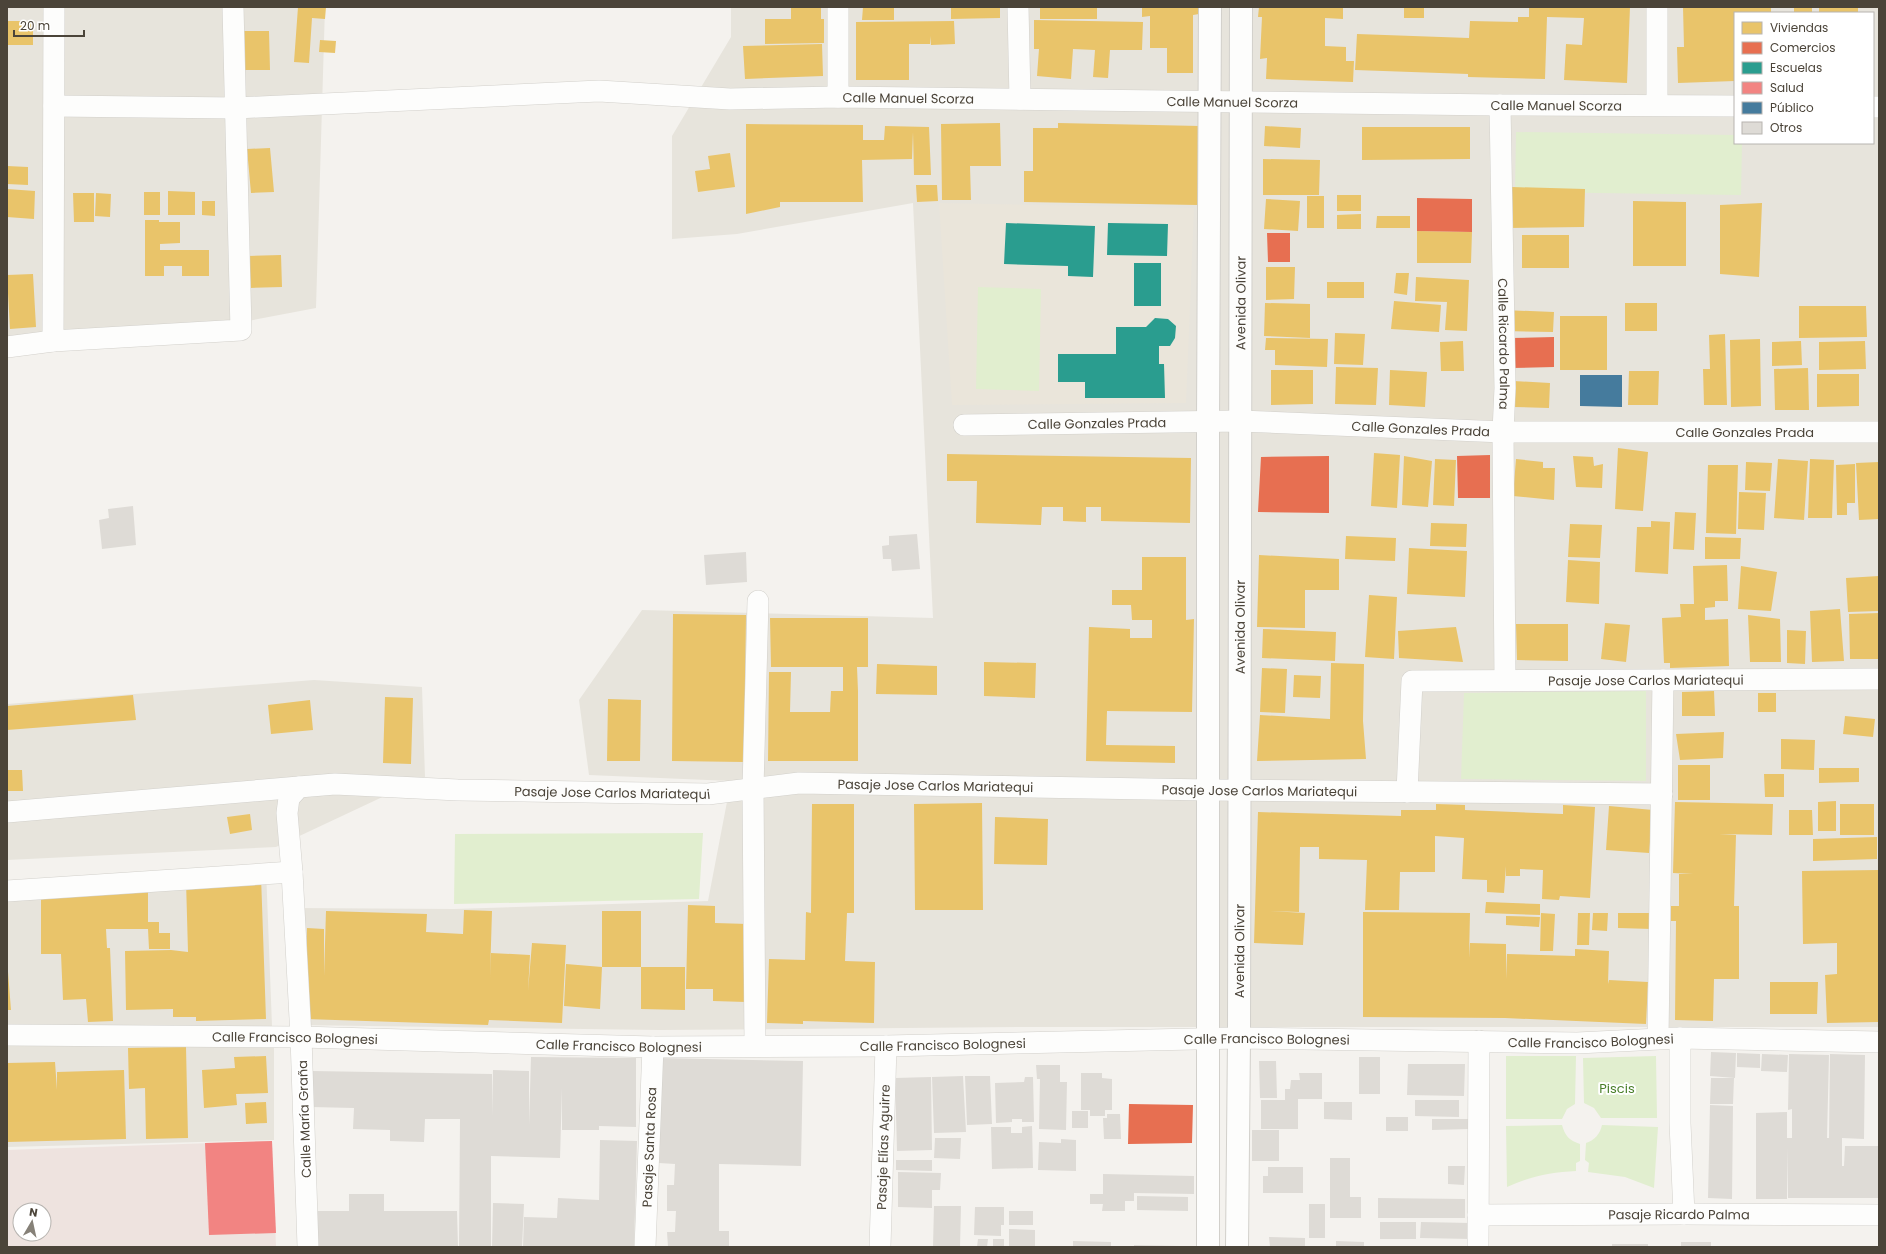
<svg xmlns="http://www.w3.org/2000/svg" width="1886" height="1254" viewBox="0 0 1886 1254" font-family="Poppins,sans-serif">
	<rect width="100%" height="100%" fill="#f4f2ee"/>
	<path fill="#e7e4dc" fill-rule="evenodd" d="M7,7H325L316,308L248,321L7,349Z
		M731,7H1879V1027H1024L660,1030L298,1025L294,908L454,909L708,901L731,781L589,775L579,700L642,610L933,618L913,203L737,234L672,239V136L731,37ZM1735,13H1873V143H1735Z
		M314,680L422,687L425,777L276,847L7,860V704Z
		M266,869L272,1026H7V886Z
		M274,1038V1140L7,1147V1044Z"/>
	<path fill="#eae5da" d="M939,203L1194,208L1186,403L952,405Z"/>
	<path fill="#eee3df" fill-rule="evenodd" d="M272,1141L276,1247H7V1150ZM20,1210H44V1234H20Z"/>
	<path fill="#e1eecf" d="M1516,132L1735,135V143H1742L1741,195L1515,192Z
		M978,287L1041,289L1039,391L976,389Z
		M1646,691V781L1461,779L1464,693Z
		M703,833L699,899L454,904L455,834Z
		M1506,1056H1576L1575,1104L1567,1109L1562,1119H1506Z
		M1656,1056L1657,1118H1601L1594,1108L1584,1103L1583,1058Z
		M1562,1125C1565,1136 1569,1140 1580,1144V1161L1576,1163V1171C1551,1172 1529,1177 1507,1187L1506,1126Z
		M1602,1125L1658,1127L1654,1188L1625,1177L1588,1172L1589,1163L1585,1160L1586,1143C1595,1140 1600,1134 1602,1125Z"/>
	<path fill="#e9c46a" d="M298,7H326L325,19L312,18L309,63L294,62Z
		M791,7H821V19H824V43L765,44V19H791Z
		M863,7H894V20H862Z
		M951,7H1000V18L951,19Z
		M1040,7H1097V19H1040Z
		M1142,7H1199V14L1193,15V73H1167V48H1150V16L1142,17Z
		M1259,7H1343V19L1325,18V46L1346,47V61H1354L1353,82L1266,79L1267,58L1260,59L1262,17H1258Z
		M1404,7H1424V18H1404Z
		M1529,7H1630L1627,83L1564,80L1566,44L1582,45L1584,18L1547,17L1545,79L1468,77V74L1355,70L1357,34L1469,38L1470,21L1518,22V17H1529Z
		M1683,7H1771V13H1735V81L1678,83L1677,47H1684Z
		M1794,7H1812V13H1794Z
		M1819,7H1858V13H1819Z
		M1034,20L1143,22L1142,50H1110L1108,78L1093,77L1095,50L1073,49L1071,79L1037,76L1039,49H1034Z
		M7,21H33V45H7Z
		M954,21L955,44L931,45L930,36V44H909V80H856V22Z
		M240,31H269L270,70H241Z
		M320,40L336,41L335,53L319,52Z
		M822,44L823,76L745,79L743,46Z
		M1000,123L1001,166H970L971,200H942L941,124Z
		M1058,123L1200,126L1198,205L1024,202V171H1033V128H1058Z
		M746,124L863,125V140H884L885,126L929,127L931,175H914L913,132L912,159L862,160L863,202H780V207L746,214Z
		M1265,126L1301,128L1300,148L1264,146Z
		M1362,127H1470V159L1362,160Z
		M270,148L274,192L251,193L247,149Z
		M730,153L735,187L698,192L695,171L710,169L708,156Z
		M1263,159L1320,160L1319,195H1263Z
		M7,166L28,167V185L7,184Z
		M916,185H937L938,201L917,202Z
		M1512,187L1585,189L1584,227L1507,228Z
		M7,189L35,191L34,219L7,217Z
		M168,191L195,192V215H168Z
		M144,192H160V215H144Z
		M73,193H94V222H74Z
		M96,193L111,194L110,217L95,216Z
		M1337,195H1361V211H1337Z
		M1307,196H1324V228H1307Z
		M1266,199L1300,201L1298,231L1264,229Z
		M202,201H215V216L202,215Z
		M1633,201L1686,202V266H1633Z
		M1762,203L1759,277L1720,274V205Z
		M1361,214V229H1337V215Z
		M1377,216H1410V228H1376Z
		M145,220H159V222H180V243L160,244V250H209V276H182V266H164V276H145Z
		M1417,231L1472,232L1471,263H1417Z
		M1522,235H1569V268H1522Z
		M281,255L282,287L249,288L248,256Z
		M1266,267H1295L1294,299L1266,300Z
		M1396,273H1409L1407,295L1394,293Z
		M33,274L36,327L10,329L7,275Z
		M1416,277L1469,280L1467,331L1445,330L1447,302L1415,301Z
		M1327,282H1364V298H1327Z
		M1394,301L1441,305L1439,332L1391,329Z
		M1265,303L1310,304V338L1264,336Z
		M1625,303H1657V331H1625Z
		M1799,306H1866L1867,337L1799,338Z
		M1504,310L1554,312L1553,332L1504,331Z
		M1560,316H1607V370H1560Z
		M1335,333L1365,334L1363,365L1334,364Z
		M1725,334L1727,405H1704L1703,369H1710L1709,335Z
		M1266,338L1328,339L1327,367L1275,365V350H1265Z
		M1760,339L1761,406L1731,407L1730,340Z
		M1463,341L1464,371H1441L1440,342Z
		M1801,341L1802,365L1772,366V342Z
		M1865,341L1866,369L1819,370V342Z
		M1336,367L1378,368L1376,405L1335,404Z
		M1808,368L1809,410H1775L1774,369Z
		M1271,370H1313V404L1271,405Z
		M1390,370L1427,372L1425,407L1389,405Z
		M1629,371H1659L1658,405H1628Z
		M1817,374H1859V406L1817,407Z
		M1514,381L1550,383L1549,408L1513,407Z
		M1618,448L1648,452L1643,511L1615,509Z
		M1374,453L1400,455L1397,508L1371,506Z
		M947,454L1191,458L1190,523L1101,521V507H1086V522L1063,521V507H1042L1041,525L976,523L977,481H947Z
		M1404,456L1432,461L1428,507L1402,505Z
		M1573,456L1593,457L1594,466L1603,464L1602,488L1576,487Z
		M1435,459L1456,460L1454,506L1433,505Z
		M1516,459L1543,462V468H1555L1554,500L1513,496Z
		M1778,459L1808,461L1804,520L1774,518Z
		M1810,459L1834,460L1832,518H1808Z
		M1746,462L1772,463L1770,491L1745,490Z
		M1879,462V519L1859,520L1856,463Z
		M1855,464V503H1847V515H1837L1836,465Z
		M1708,465H1738L1736,534L1706,533Z
		M1739,492L1766,493L1764,530L1738,529Z
		M1675,512L1696,513L1694,550L1673,549Z
		M1651,521L1670,522L1668,574L1635,572L1637,527H1651Z
		M1431,523L1467,524L1466,547L1430,546Z
		M1570,524L1602,525L1600,558L1568,557Z
		M1346,536L1396,538L1395,561L1345,559Z
		M1705,537L1741,538L1740,559H1705Z
		M1409,548L1467,551L1465,597L1407,594Z
		M1259,555L1339,559V590H1305V628L1257,627Z
		M1142,557H1186V620L1194,619L1192,712L1107,711L1106,745L1175,746V763L1086,761L1089,627L1130,629V638H1152V620H1132L1131,605H1112V590H1142Z
		M1568,560L1600,562L1599,604L1566,602Z
		M1727,565L1728,601H1715V607L1705,608V620L1728,619L1729,666L1670,668V663H1664L1662,618L1681,617L1680,604H1694L1693,566Z
		M1741,566L1777,572L1771,611L1738,609Z
		M1879,576V611L1848,612L1846,578Z
		M1369,595L1397,597L1394,659L1365,657Z
		M1840,609L1844,661L1812,662L1810,611Z
		M1879,613V659H1850L1849,614Z
		M673,614L746,615L744,762L672,761Z
		M1748,615L1780,619L1781,662H1750Z
		M770,618H868V667H857L858,691H848H858V761H768L769,672H791L790,712H830L831,691H843V667H771Z
		M1605,623L1630,625L1626,662L1601,659Z
		M1516,624H1568V661L1517,660Z
		M1456,627L1463,662L1399,658L1398,631Z
		M1263,629L1336,632L1335,661L1262,658Z
		M1787,630L1806,631L1805,664L1787,663Z
		M984,662L1036,663L1035,698L984,696Z
		M1331,663L1364,664L1363,721L1366,759L1257,761L1260,715L1330,719Z
		M877,664L937,666V695L876,694Z
		M1262,668L1287,669L1285,713L1260,712Z
		M1294,675L1321,676L1320,698L1293,697Z
		M1714,691L1715,716H1682V692Z
		M1758,693H1776V712H1758Z
		M133,695L136,720L7,730V706Z
		M385,697L413,698L411,764L383,763Z
		M608,699L641,700L640,761H607Z
		M310,700L313,730L271,734L268,705Z
		M1845,716L1875,719L1873,737L1843,734Z
		M1724,732L1723,758L1680,760L1676,734Z
		M1781,739L1815,740L1814,770L1781,769Z
		M1678,765H1710V800H1678Z
		M1819,768H1859V782L1819,783Z
		M7,770H22L23,791H7Z
		M1764,774H1784V797H1765Z
		M1836,801V831H1818V802Z
		M1675,802L1773,804L1772,835L1719,834L1736,835L1734,906H1739V979H1714L1713,1021L1675,1020L1676,921H1671V906H1679V874H1693L1673,873Z
		M982,803L983,910H915L914,804Z
		M812,804H854V913H847L845,961L875,962L874,1023L803,1021V1024L767,1023L769,959L805,960L806,912L811,913Z
		M1436,804L1465,805V810L1563,814V805L1595,807L1590,898L1560,896L1559,900L1542,899L1543,870L1520,869V876H1506V866L1504,893L1487,892V880L1462,879L1464,838L1435,836V872H1400L1399,910H1365L1367,860L1319,859V847H1300L1299,912L1270,911L1305,913L1303,945L1254,943L1258,812L1401,816V810H1436Z
		M1840,804H1874V835H1840Z
		M1609,806L1653,810L1649,853L1606,850Z
		M1789,810H1812L1813,835H1789Z
		M250,814L252,830L230,834L227,817Z
		M995,817L1048,819L1047,865L994,864Z
		M1877,837V859L1813,861V839Z
		M1879,870V1022L1827,1023L1825,975L1837,974V943L1803,944L1802,871Z
		M261,876L266,1019L196,1021V1017H173V1009L126,1010L125,951L171,950L188,952L186,881Z
		M148,889V922H159V933H170V949H149L148,929H106L107,948H110L113,1021L88,1022L86,999L63,1000L61,954H41V891Z
		M1486,902L1540,904V915L1485,913Z
		M688,905L715,906V923L748,924L746,1002L713,1001V989H686Z
		M464,910L492,911L490,977L491,953L530,955L528,991L532,943L566,945L562,1023L489,1020L488,1025L305,1019L307,928L324,929V976L326,911L427,914L426,932L463,934Z
		M602,911H641V967H602Z
		M1363,912L1470,913L1469,958L1470,943L1506,944V979L1507,954L1575,956V949L1609,951L1608,984L1609,980L1648,982L1646,1024L1505,1018L1363,1017Z
		M1541,913L1555,914L1553,951H1540Z
		M1578,913H1590L1589,945H1577Z
		M1593,913H1608L1607,931L1592,930Z
		M1618,913H1652V929L1618,928Z
		M1506,916L1540,917L1539,927L1506,925Z
		M7,959L11,1010H7Z
		M566,964L602,967L600,1009L564,1006Z
		M641,967H685V1010L641,1009Z
		M1770,982H1818L1817,1014H1770Z
		M186,1047L188,1138L146,1139L145,1088L129,1089L128,1048Z
		M266,1056L268,1093L236,1094L237,1105L204,1108L202,1070L235,1068L234,1057Z
		M55,1062L57,1090V1072L124,1070L126,1139L7,1142V1063Z
		M266,1102L267,1123L246,1124L245,1103Z"/>
	<path fill="#e76f51" d="M1417,198L1472,199V232L1417,231Z
		M1267,233H1290V262H1268Z
		M1554,337V367L1511,368L1510,338Z
		M1490,455V498H1458L1457,456Z
		M1329,456V513L1258,512L1261,457Z
		M1129,1104L1193,1105L1192,1143L1128,1144Z"/>
	<path fill="#2a9d8f" d="M1006,223L1095,226L1093,277L1068,276V266L1004,264Z
		M1108,223L1168,224L1167,256L1107,255Z
		M1134,263H1161V306H1134Z
		M1155,318L1168,319L1176,326L1175,338L1170,346H1159V364H1164L1165,398H1085V382H1058V354H1116V327H1146Z"/>
	<path fill="#f28482" d="M272,1141L276,1233L209,1235L205,1143Z"/>
	<path fill="#457b9d" d="M1580,375H1622V407L1580,406Z"/>
	<path fill="#dedbd6" d="M133,506L136,545L102,549L99,520L109,518L108,509Z
		M917,534L920,569L892,571L891,559H883L882,546L889,545V536Z
		M746,552L747,582L706,585L704,555Z
		M1711,1052L1736,1053L1735,1078L1710,1076Z
		M1737,1053L1760,1054V1068L1737,1067Z
		M1762,1054L1788,1055L1787,1072L1761,1071Z
		M1789,1054L1829,1055L1827,1138H1829L1830,1054L1865,1055L1864,1139L1842,1138V1166H1855H1844L1845,1146H1879V1198H1788V1148L1787,1199H1756V1113L1787,1112V1138H1792V1109L1788,1110Z
		M531,1057L636,1058V1127L599,1126V1130H562V1088L560,1158L491,1156V1247H459L460,1119H425L424,1142L390,1141V1130L353,1129L354,1108L311,1107L312,1071L492,1074V1116L493,1070L529,1071V1125Z
		M1359,1057H1380V1094H1359Z
		M661,1058L803,1061L801,1166L719,1164V1231H729V1247H668L667,1232H675L676,1211H667V1185H674L675,1164L659,1163Z
		M1259,1061H1276L1277,1098H1260Z
		M1408,1064H1465L1464,1096L1407,1095Z
		M1036,1065H1060V1082H1067L1066,1130L1039,1129L1040,1079H1037Z
		M1081,1073H1102V1078L1112,1079V1110H1105V1116H1090V1110H1081Z
		M1299,1073H1322V1099H1298V1129H1261V1100H1285V1089H1290L1291,1080H1300Z
		M963,1076L966,1132L934,1133L932,1077Z
		M965,1076H990L992,1124L967,1125Z
		M931,1077L932,1150L897,1151L895,1078Z
		M1025,1077H1033L1034,1122H1022V1119H1012V1122L996,1123L995,1083L1024,1082Z
		M1711,1078H1734L1733,1104H1710Z
		M1415,1100H1459V1117L1415,1116Z
		M1324,1102H1352V1120L1324,1119Z
		M1710,1105L1733,1106L1732,1199L1708,1198Z
		M1072,1111H1088V1128H1072Z
		M1107,1114H1120L1121,1139H1104L1103,1118H1107Z
		M1386,1117H1408V1131H1386Z
		M1432,1119H1471L1470,1129L1432,1130Z
		M1032,1126L1033,1168L992,1169L991,1127H1011V1133H1022V1127Z
		M1252,1130H1279V1161H1252Z
		M935,1138H961L960,1159L934,1158Z
		M1061,1139L1076,1140V1171L1038,1170L1039,1142L1061,1143Z
		M600,1140L637,1141L634,1247H523L524,1217L557,1218L558,1198L599,1200Z
		M1330,1158H1350V1197H1361V1218H1330Z
		M896,1160H932V1171L896,1170Z
		M1448,1166H1465L1464,1185L1448,1184Z
		M1268,1167H1303V1193H1263V1176H1268Z
		M898,1172L941,1173L940,1190H932V1208L898,1207Z
		M1103,1174L1194,1176V1194L1134,1193V1201H1125V1211H1102L1103,1204H1090V1194H1103Z
		M349,1194H384V1211H457L458,1247H423V1230V1247H317V1211H349Z
		M1137,1196L1188,1197V1211L1137,1210Z
		M1378,1198L1465,1199V1218H1378Z
		M493,1203L524,1204L522,1247H492Z
		M1309,1204H1325V1238H1309Z
		M934,1206H961L960,1247H933Z
		M975,1207H1004V1225H1001V1236L974,1235Z
		M1009,1211H1033V1225H1009Z
		M1380,1222H1416V1239H1380Z
		M1421,1222L1471,1223V1239L1420,1238Z
		M1009,1229L1035,1230V1247H1009Z
		M1269,1237L1305,1238V1247H1270Z
		M978,1239H988L987,1247H977Z
		M993,1239H1004V1247H993Z
		M1073,1241L1111,1242V1247H1073Z
		M1336,1241L1364,1242V1247H1336Z
		M1681,1242H1711V1247H1681Z
		M1612,1244H1648V1247H1612Z
		M1134,1245L1180,1246V1247H1134Z"/>
	<g fill="none" stroke-linecap="round" stroke-linejoin="round">
		<defs>
			<g id="minor">
				<path d="M838,7V97"/>
				<path d="M1018,7L1020,99"/>
				<path id="s1" d="M1500,105L1505,388L1503,432L1505,680"/>
				<path d="M1657,105V7"/>
				<path id="s2" d="M54,106L236,108L599,91L730,99L838,97L1500,105L1735,106"/>
				<path d="M1873,107H1879"/>
				<path d="M53,341L54,7"/>
				<path d="M7,347L53,341L241,330L233,7"/>
				<path id="s3" d="M964,425L1240,421L1503,432H1879"/>
				<path id="s4" d="M1407,792L1412,681L1879,679"/>
				<path d="M7,812L299,787"/>
				<path d="M7,891L292,872"/>
				<path id="s5" d="M7,1035L301,1037L653,1047L886,1046L1239,1038L1577,1043L1680,1038L1879,1042"/>
				<path d="M1658,1038L1663,680"/>
				<path d="M1680,1038V1123L1684,1214"/>
				<path d="M755,1046L753,788L758,601"/>
				<path id="s6" d="M1478,1215L1684,1214L1879,1215"/>
				<path id="s7" d="M308,1247L301,1037L292,872L287,813L289,798L299,787L335,784L458,790L708,794L799,783L1209,790L1662,794"/>
				<path id="s8" d="M645,1247L653,1047"/>
				<path id="s9" d="M880,1247L886,1046"/>
				<path d="M1478,1247L1479,1041"/>
			</g>
			<g id="tertiary">
				<path d="M1208,1247V422L1210,7"/>
				<path id="s10" d="M1237,1247L1239,1038L1241,7"/>
			</g>
		</defs>
		<use href="#minor" stroke="#d2d0cb" stroke-width="22"/>
		<use href="#tertiary" stroke="#d2d0cb" stroke-width="24"/>
		<use href="#minor" stroke="#fdfdfc" stroke-width="21"/>
		<use href="#tertiary" stroke="#fdfdfc" stroke-width="22"/>
	</g>
	<g text-anchor="middle" stroke-width="4" stroke-linejoin="round" paint-order="stroke">
		<g font-size="13" fill="#4b4439" stroke="#fff">
			<text dy="5" stroke="none"><textPath href="#s2" startOffset="855">Calle Manuel Scorza</textPath></text>
			<text dy="5" stroke="none"><textPath href="#s2" startOffset="1179">Calle Manuel Scorza</textPath></text>
			<text dy="5" stroke="none"><textPath href="#s2" startOffset="1503">Calle Manuel Scorza</textPath></text>
			<text dy="5" stroke="none"><textPath href="#s10" startOffset="944">Avenida Olivar</textPath></text>
			<text dy="5" stroke="none"><textPath href="#s1" startOffset="239">Calle Ricardo Palma</textPath></text>
			<text dy="5" stroke="none"><textPath href="#s3" startOffset="133">Calle Gonzales Prada</textPath></text>
			<text dy="5" stroke="none"><textPath href="#s3" startOffset="457">Calle Gonzales Prada</textPath></text>
			<text dy="5" stroke="none"><textPath href="#s3" startOffset="781">Calle Gonzales Prada</textPath></text>
			<text dy="5" stroke="none"><textPath href="#s10" startOffset="620">Avenida Olivar</textPath></text>
			<text dy="5" stroke="none"><textPath href="#s4" startOffset="345">Pasaje Jose Carlos Mariatequi</textPath></text>
			<text dy="5" stroke="none"><textPath href="#s7" startOffset="1102">Pasaje Jose Carlos Mariatequi</textPath></text>
			<text dy="5" stroke="none"><textPath href="#s7" startOffset="1426">Pasaje Jose Carlos Mariatequi</textPath></text>
			<text dy="5" stroke="none"><textPath href="#s7" startOffset="778">Pasaje Jose Carlos Mariatequi</textPath></text>
			<text dy="5" stroke="none"><textPath href="#s10" startOffset="296">Avenida Olivar</textPath></text>
			<text dy="5" stroke="none"><textPath href="#s5" startOffset="288">Calle Francisco Bolognesi</textPath></text>
			<text dy="5" stroke="none"><textPath href="#s5" startOffset="1260">Calle Francisco Bolognesi</textPath></text>
			<text dy="5" stroke="none"><textPath href="#s5" startOffset="1584">Calle Francisco Bolognesi</textPath></text>
			<text dy="5" stroke="none"><textPath href="#s5" startOffset="936">Calle Francisco Bolognesi</textPath></text>
			<text dy="5" stroke="none"><textPath href="#s5" startOffset="612">Calle Francisco Bolognesi</textPath></text>
			<text transform="translate(304 1119) rotate(-92)" y="5">Calle María Graña</text>
			<text dy="5" stroke="none"><textPath href="#s8" startOffset="100">Pasaje Santa Rosa</textPath></text>
			<text dy="5" stroke="none"><textPath href="#s9" startOffset="100">Pasaje Elías Aguirre</textPath></text>
			<text dy="5" stroke="none"><textPath href="#s6" startOffset="201">Pasaje Ricardo Palma</textPath></text>
		</g>
		<g font-size="13" fill="#4a7f2a" stroke="#fff">
			<text x="1617" y="1093">Piscis</text>
		</g>
	</g>
	<rect width="1886" height="1254" fill="none" stroke="#4b4439" stroke-width="16"/>
	<rect x="1734" y="12" width="140" height="132" fill="#ffffff" stroke="#b7b4b0"/>
	<rect x="1742" y="22" width="20" height="12" fill="#e9c46a" stroke="#b7b4b0"/>
	<text x="1770" y="32" font-size="12" fill="#4b4439">Viviendas</text>
	<rect x="1742" y="42" width="20" height="12" fill="#e76f51" stroke="#b7b4b0"/>
	<text x="1770" y="52" font-size="12" fill="#4b4439">Comercios</text>
	<rect x="1742" y="62" width="20" height="12" fill="#2a9d8f" stroke="#b7b4b0"/>
	<text x="1770" y="72" font-size="12" fill="#4b4439">Escuelas</text>
	<rect x="1742" y="82" width="20" height="12" fill="#f28482" stroke="#b7b4b0"/>
	<text x="1770" y="92" font-size="12" fill="#4b4439">Salud</text>
	<rect x="1742" y="102" width="20" height="12" fill="#457b9d" stroke="#b7b4b0"/>
	<text x="1770" y="112" font-size="12" fill="#4b4439">Público</text>
	<rect x="1742" y="122" width="20" height="12" fill="#dedbd6" stroke="#b7b4b0"/>
	<text x="1770" y="132" font-size="12" fill="#4b4439">Otros</text>
	<g transform="translate(32 1222) rotate(9)"><circle r="19" fill="#ffffff" stroke="#b7b4b0"/>
	<path d="M0-3L7 15L0 10L-7 15Z" fill="#868178"/>
	<text y="-6" font-size="11" font-weight="bold" text-anchor="middle" fill="#4b4439">N</text>
	</g>
	<path d="M14 30v6h70v-6" fill="none" stroke="#4b4439" stroke-width="2"/>
	<text x="20" y="30" font-size="12" fill="#4b4439" stroke="#ffffff" stroke-width="3" paint-order="stroke">20 m</text>
</svg>
